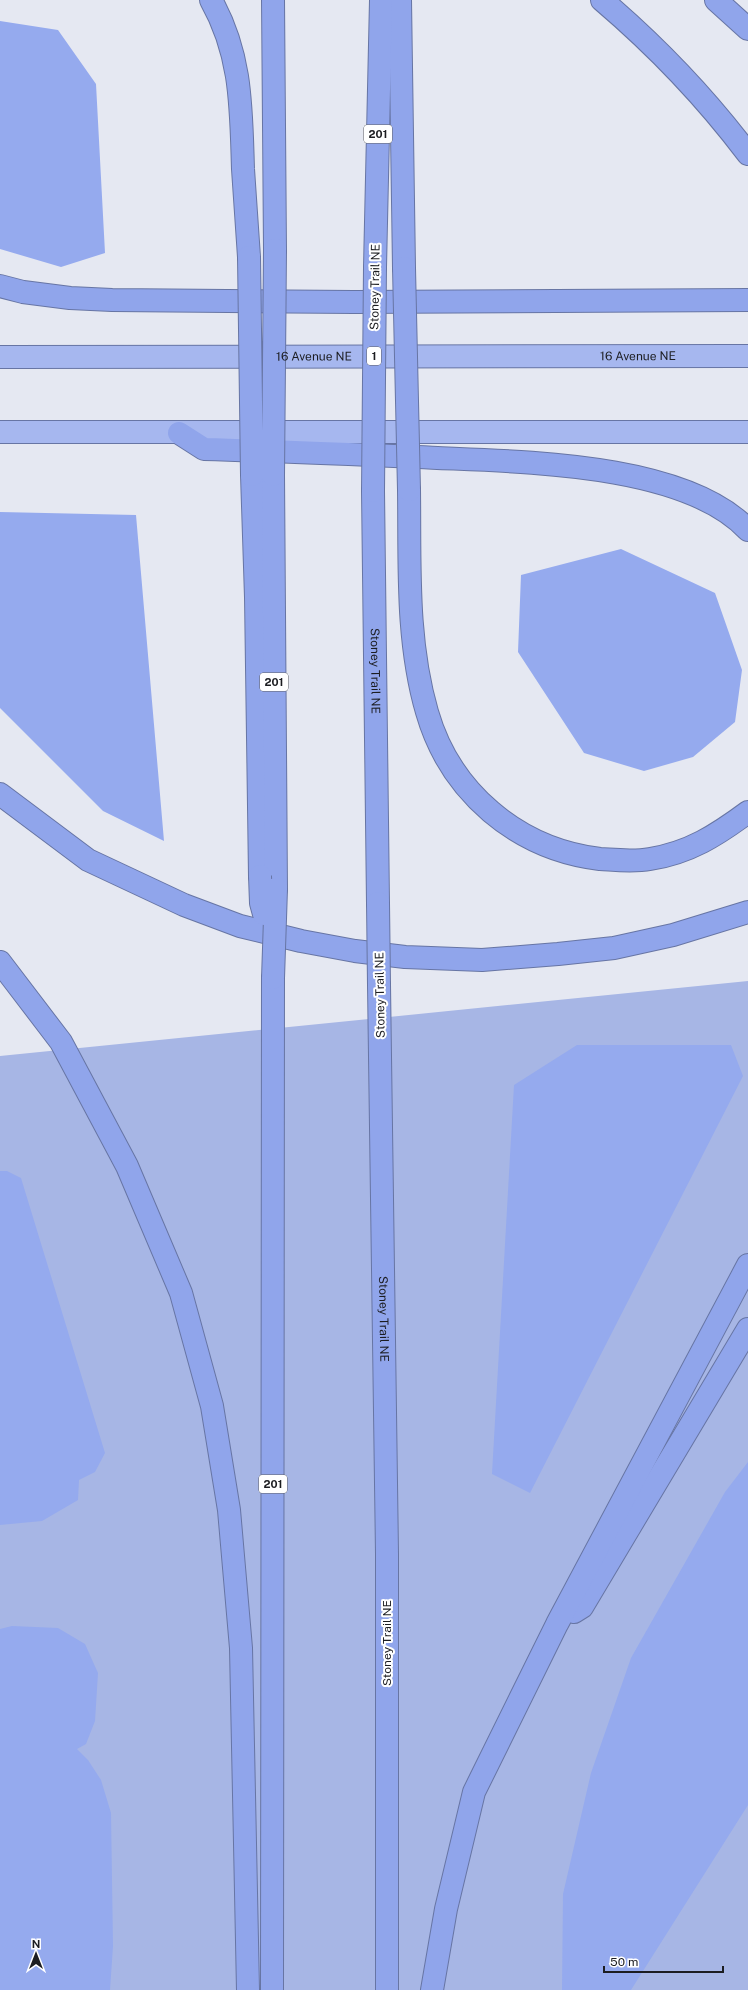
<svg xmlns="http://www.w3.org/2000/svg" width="748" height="1990" viewBox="0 0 748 1990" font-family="'Public Sans',sans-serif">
	<rect width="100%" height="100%" fill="#e5e8f2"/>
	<path fill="#a7b6e5" d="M748,981V1990H0V1056Z"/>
	<path fill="#95aaee" d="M0,21L58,30L96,84L105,253L61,267L0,249Z
		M0,512L136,515L164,841L103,811L0,708Z
		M621,549L715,593L742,670L735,722L693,757L644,771L584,753L518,652L521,575Z
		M577,1045H731L743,1076L530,1493L492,1474L514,1085Z
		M0,1171H7L21,1178L105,1453L95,1472L79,1480L78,1500L42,1521L0,1525Z
		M748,1462V1805L631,1990H562L563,1894L591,1773L631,1658L725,1492Z
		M12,1626L58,1628L85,1644L98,1673L95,1721L86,1744L77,1749L88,1760L101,1780L111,1813L113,1946L110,1990H0V1629Z"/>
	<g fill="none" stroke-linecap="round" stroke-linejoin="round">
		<defs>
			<g id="trunk">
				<path id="s1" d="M0,357L748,356"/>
				<path d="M0,432H748"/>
			</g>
			<g id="motorway">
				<path d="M211,0C242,55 241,108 243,169C245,198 247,228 249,257"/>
				<path d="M273,0L275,250"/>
				<path d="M400,0L404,268"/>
				<path d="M602,0C656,46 705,97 748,154"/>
				<path d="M716,0L748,29"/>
				<path d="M375,267L381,0"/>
				<path d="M0,286L23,292L70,298L112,300L354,302L748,300"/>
				<path d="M179,433L204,449C276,451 347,454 418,457C510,462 682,460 748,530"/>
				<path d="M252,475L256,597L260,876"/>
				<path d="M273,475L276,889"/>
				<path d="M409,490C410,564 406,640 427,712C450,792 517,849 600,859C617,860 633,862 650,859C689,853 717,835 748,812"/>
				<path id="s2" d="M373,491L378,903"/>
				<path d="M0,794L88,860L184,905L240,926L301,941L355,951L405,957L482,960L558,954L614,948L673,935L748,912"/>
				<path d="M0,962L61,1042L127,1166L181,1293L212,1406L229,1510L241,1648L248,1990"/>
				<path id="s3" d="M379,985L387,1554V1990"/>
				<path d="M574,1612L582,1607L748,1329"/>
				<path d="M272,1990L273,978"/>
				<path d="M432,1990L446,1909L474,1792L557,1624L748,1265"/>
			</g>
		</defs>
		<use href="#trunk" stroke="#6775a4" stroke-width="24"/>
		<use href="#motorway" stroke="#6775a4" stroke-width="24"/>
		<use href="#trunk" stroke="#a6b7ef" stroke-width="22"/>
		<use href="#motorway" stroke="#90a5eb" stroke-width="22"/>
		<defs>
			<path id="motorway-bridge" d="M249,257L252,475
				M404,268L409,490
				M273,475L275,250
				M373,491L375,267
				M260,876L261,903L264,914
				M378,903L379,985
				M273,978L276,889"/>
		</defs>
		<use href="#motorway-bridge" stroke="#6775a4" stroke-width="24" stroke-linecap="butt"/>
		<use href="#motorway-bridge" stroke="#90a5eb" stroke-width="22"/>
	</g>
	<g text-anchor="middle" stroke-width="4" stroke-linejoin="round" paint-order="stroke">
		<g fill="#fff" stroke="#606164" stroke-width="1">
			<rect x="364" y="125" width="28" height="18" rx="3"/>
			<rect x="367" y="347" width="14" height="18" rx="3"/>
			<rect x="260" y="673" width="28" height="18" rx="3"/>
			<rect x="259" y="1475" width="28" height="18" rx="3"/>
		</g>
		<g font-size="11" font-weight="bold" fill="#1c1d21">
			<text x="378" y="138">201</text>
			<text x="374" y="360">1</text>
			<text x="274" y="686">201</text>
			<text x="273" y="1488">201</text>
		</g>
		<g font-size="12" fill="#1c1d21" stroke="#fff">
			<text transform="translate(375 287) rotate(-89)" y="4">Stoney Trail NE</text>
			<text dy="4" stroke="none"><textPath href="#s1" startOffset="638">16 Avenue NE</textPath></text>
			<text dy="4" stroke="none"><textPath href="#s1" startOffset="314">16 Avenue NE</textPath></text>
			<text dy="4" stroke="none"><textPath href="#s2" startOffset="180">Stoney Trail NE</textPath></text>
			<text transform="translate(380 995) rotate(-91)" y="4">Stoney Trail NE</text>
			<text dy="4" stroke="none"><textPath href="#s3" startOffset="334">Stoney Trail NE</textPath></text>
			<text transform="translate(387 1643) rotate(-90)" y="4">Stoney Trail NE</text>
		</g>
	</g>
	<g transform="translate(36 1954)" stroke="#ffffff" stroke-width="3" paint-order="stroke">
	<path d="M0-3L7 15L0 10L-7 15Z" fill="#1c1d21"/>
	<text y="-6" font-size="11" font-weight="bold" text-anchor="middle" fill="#1c1d21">N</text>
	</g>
	<path d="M604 1966v6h119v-6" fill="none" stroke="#1c1d21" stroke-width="2"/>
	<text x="610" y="1966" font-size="12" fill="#1c1d21" stroke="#ffffff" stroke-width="3" paint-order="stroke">50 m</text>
</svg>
